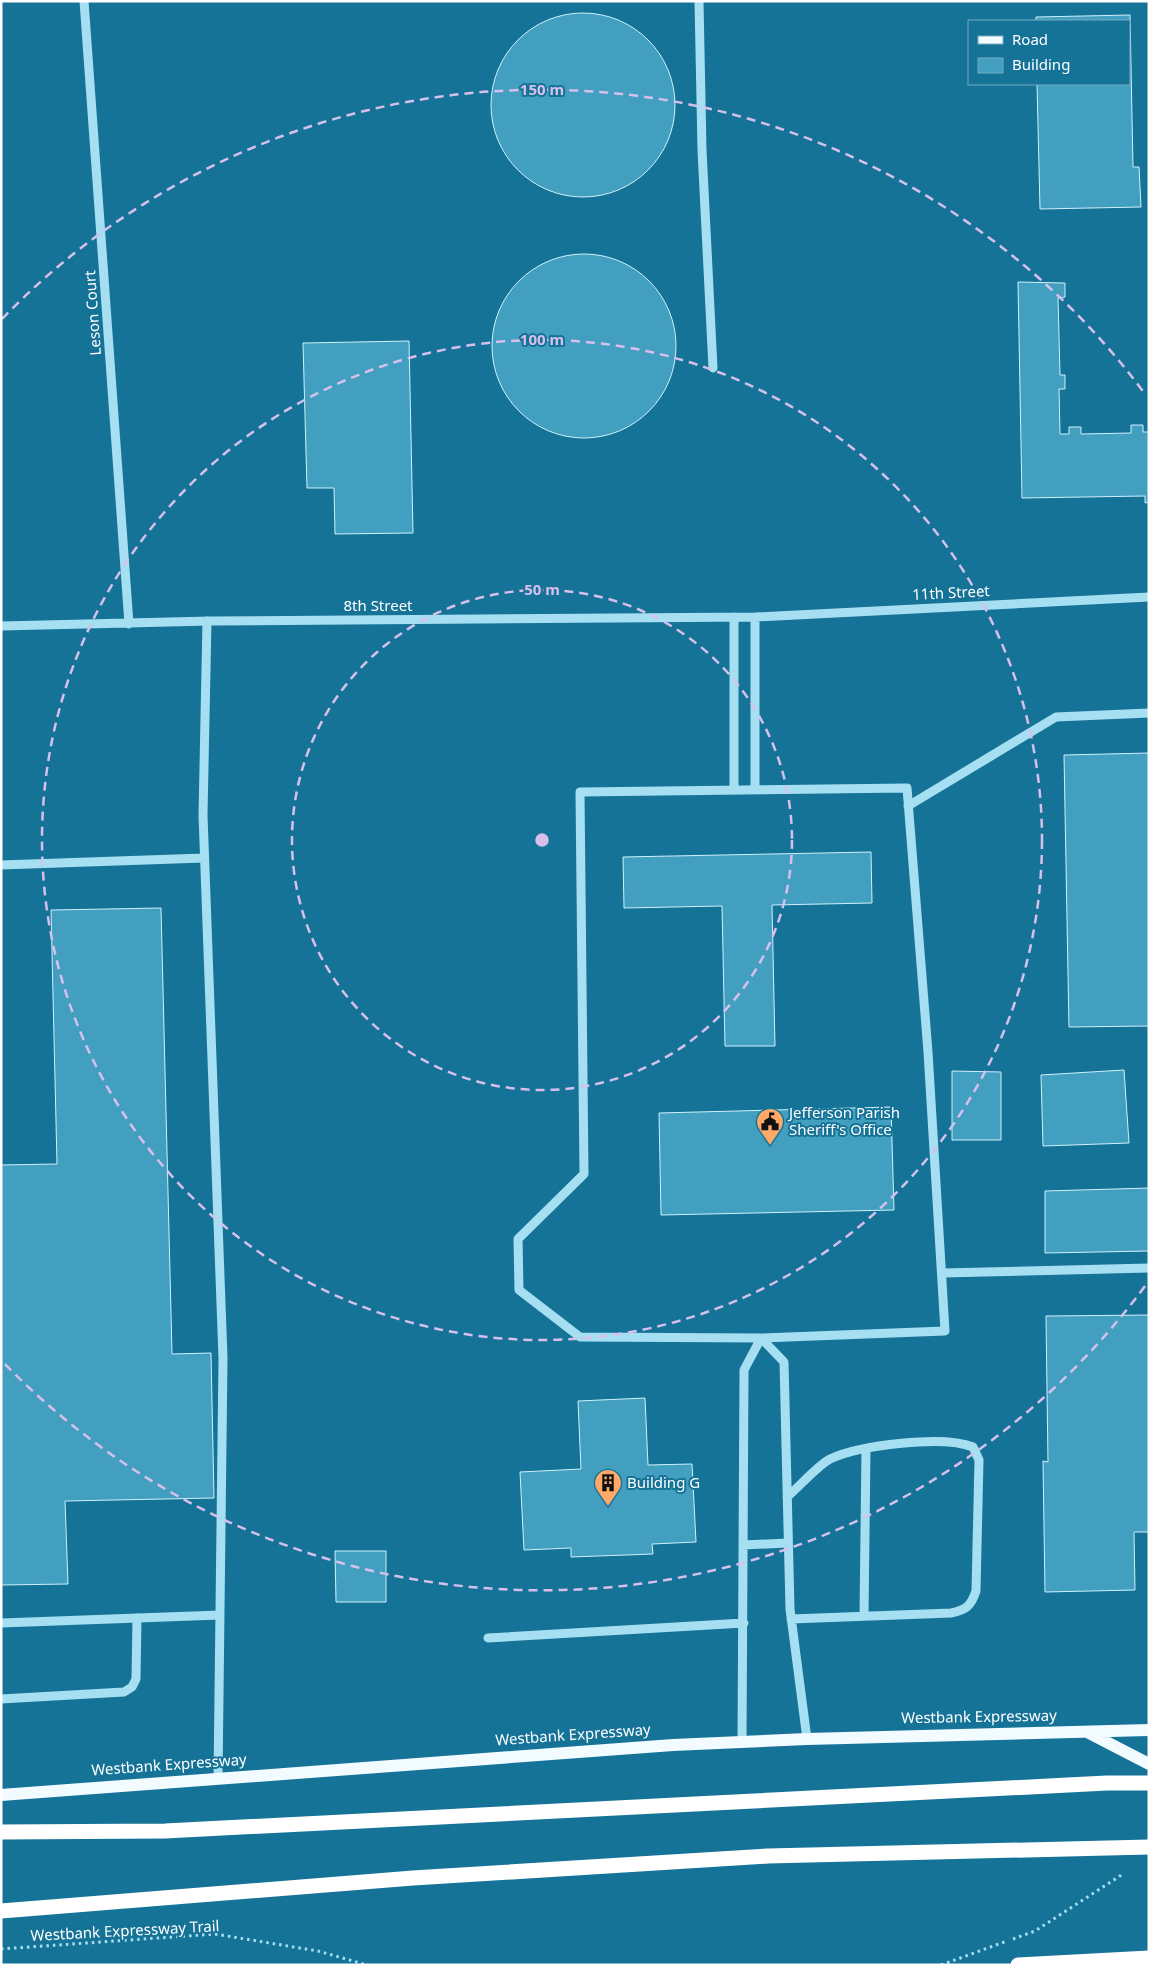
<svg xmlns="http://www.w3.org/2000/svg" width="1150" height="1966" viewBox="0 0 1150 1966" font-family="'Noto Sans',sans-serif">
	<rect width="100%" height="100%" fill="#157397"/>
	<path fill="#429fc0" stroke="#cff1fc" d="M491 105a92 92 0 1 1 184 0a92 92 0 1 1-184 0Z
		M1130,15L1133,167H1139L1141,207L1040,209L1037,84H1129V21H1036V17Z
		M492 346a92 92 0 1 1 184 0a92 92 0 1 1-184 0Z
		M1018,282L1065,283V297L1058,298L1060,375H1065V389H1059L1060,434H1069V427H1081V434L1131,433V425H1143V432H1149V502L1145,503V496L1022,498Z
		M409,341L413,533L335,534L334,488H307L303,343Z
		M1149,753V1026L1069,1027L1064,755Z
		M871,852L872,903L772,905L775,1046H725L722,906L624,908L623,857Z
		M161,908L172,1354L211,1353L214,1498L65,1501L68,1584L1,1585V1165L57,1164L51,910Z
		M1124,1070L1129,1143L1043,1146L1041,1075Z
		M952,1071L1001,1072V1140H952Z
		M891,1107L894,1210L661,1215L659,1113Z
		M1149,1188V1251L1045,1253V1191Z
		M1149,1315V1532H1134L1135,1590L1045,1592L1043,1461L1048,1462L1046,1316Z
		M645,1398L648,1465L692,1464L696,1542L652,1544L653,1554L571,1557V1548L524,1550L520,1472L581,1469L578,1401Z
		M335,1551H386V1602H336Z"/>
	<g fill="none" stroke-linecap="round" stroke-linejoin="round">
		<path stroke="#a7dff2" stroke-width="3" stroke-dasharray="2.5 4" stroke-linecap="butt" d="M1013,1939L1035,1931L1123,1874
			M1,1949L215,1934L318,1951L367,1965
			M941,1965L1007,1941"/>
		<path stroke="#a7dff2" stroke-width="9" d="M84,1L129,624
			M699,1L702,150L713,368
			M755,617V789
			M207,621L203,815L223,1358L218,1779
			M1,626L211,621L755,617L1149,597
			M734,789V617
			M908,806L1056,717L1149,713
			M1,865L204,858
			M942,1273L1149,1268
			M761,1338L945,1331L928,1052L907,788L580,792L584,1174L518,1239L519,1290L580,1337L761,1338L784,1362L790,1609L807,1739
			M787,1497C799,1487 817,1466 830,1459C860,1445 943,1435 973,1447L979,1460L976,1591C971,1606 966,1610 951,1613L791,1619
			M743,1545L788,1543
			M864,1616L866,1449
			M1,1623L220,1615
			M488,1638L744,1623
			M1,1699L124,1692L132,1687L136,1679L137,1618
			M742,1743L744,1370L761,1338"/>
		<path stroke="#f2fbff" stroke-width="12" d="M1089,1733L1149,1764
			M1,1795L673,1745L807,1739L1149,1730"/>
		<path stroke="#fff" stroke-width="15" d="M1,1832L165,1831L1107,1783H1149
			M1,1911L413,1878L768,1856L1149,1847
			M1018,1965L1149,1958"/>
	</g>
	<g fill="none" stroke="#d7c0ec" stroke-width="2.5" stroke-dasharray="9 6">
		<circle cx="542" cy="840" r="250"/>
		<circle cx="542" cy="840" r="500"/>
		<path d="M1145 1286A750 750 0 0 1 2 1361M2 319A750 750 0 0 1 1145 394"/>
	</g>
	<defs>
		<symbol id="civic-pin" viewBox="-11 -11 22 30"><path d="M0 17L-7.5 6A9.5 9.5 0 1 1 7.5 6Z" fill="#ffa868" stroke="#157397"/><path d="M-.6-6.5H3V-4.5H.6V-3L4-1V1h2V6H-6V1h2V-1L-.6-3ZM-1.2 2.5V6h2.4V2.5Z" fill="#111"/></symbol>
		<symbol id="building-pin" viewBox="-11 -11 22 30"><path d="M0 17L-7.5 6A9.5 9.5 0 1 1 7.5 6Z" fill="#ffa868" stroke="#157397"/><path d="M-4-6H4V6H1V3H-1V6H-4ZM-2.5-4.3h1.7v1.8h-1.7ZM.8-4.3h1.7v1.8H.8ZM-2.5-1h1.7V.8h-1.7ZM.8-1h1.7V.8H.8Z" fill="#111"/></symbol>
	</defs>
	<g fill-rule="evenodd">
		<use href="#civic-pin" x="754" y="1106" width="32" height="43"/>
		<use href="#building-pin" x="592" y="1467" width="32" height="43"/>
	</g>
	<g text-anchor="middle" stroke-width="4" stroke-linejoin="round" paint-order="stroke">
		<g font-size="15" fill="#fff" stroke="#157397">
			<text transform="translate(93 313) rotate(-94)" y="5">Leson Court</text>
			<text transform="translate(951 593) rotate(-3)" y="5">11th Street</text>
			<text x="378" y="611">8th Street</text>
			<text transform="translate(979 1717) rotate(-1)" y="5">Westbank Expressway</text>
			<text transform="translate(573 1735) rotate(-4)" y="5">Westbank Expressway</text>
			<text transform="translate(169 1765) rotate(-4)" y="5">Westbank Expressway</text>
			<text transform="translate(125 1931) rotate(-3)" y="5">Westbank Expressway Trail</text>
		</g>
		<g font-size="15" fill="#fff" stroke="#157397" text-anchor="start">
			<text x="789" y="1118">Jefferson Parish<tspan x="789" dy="17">Sheriff's Office</tspan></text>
			<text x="627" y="1488">Building G</text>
		</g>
	</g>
	<circle cx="542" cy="840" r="8" fill="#d7c0ec" stroke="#157397" stroke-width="2.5"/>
	<g font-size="15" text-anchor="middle" font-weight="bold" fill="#d7c0ec" stroke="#157397" stroke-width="4" stroke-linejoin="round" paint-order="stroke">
		<text x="542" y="95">150 m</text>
		<text x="542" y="345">100 m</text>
		<text x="542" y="595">50 m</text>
	</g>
	<rect width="1150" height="1966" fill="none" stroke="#ffffff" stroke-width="5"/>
	<rect x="968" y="20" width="162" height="65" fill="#157397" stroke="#73abc1"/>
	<rect x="978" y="36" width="25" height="8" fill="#f2fbff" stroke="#73abc1"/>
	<text x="1012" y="45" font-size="15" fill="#ffffff">Road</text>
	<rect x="978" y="58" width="25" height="15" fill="#429fc0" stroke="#73abc1"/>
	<text x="1012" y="70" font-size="15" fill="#ffffff">Building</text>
</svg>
